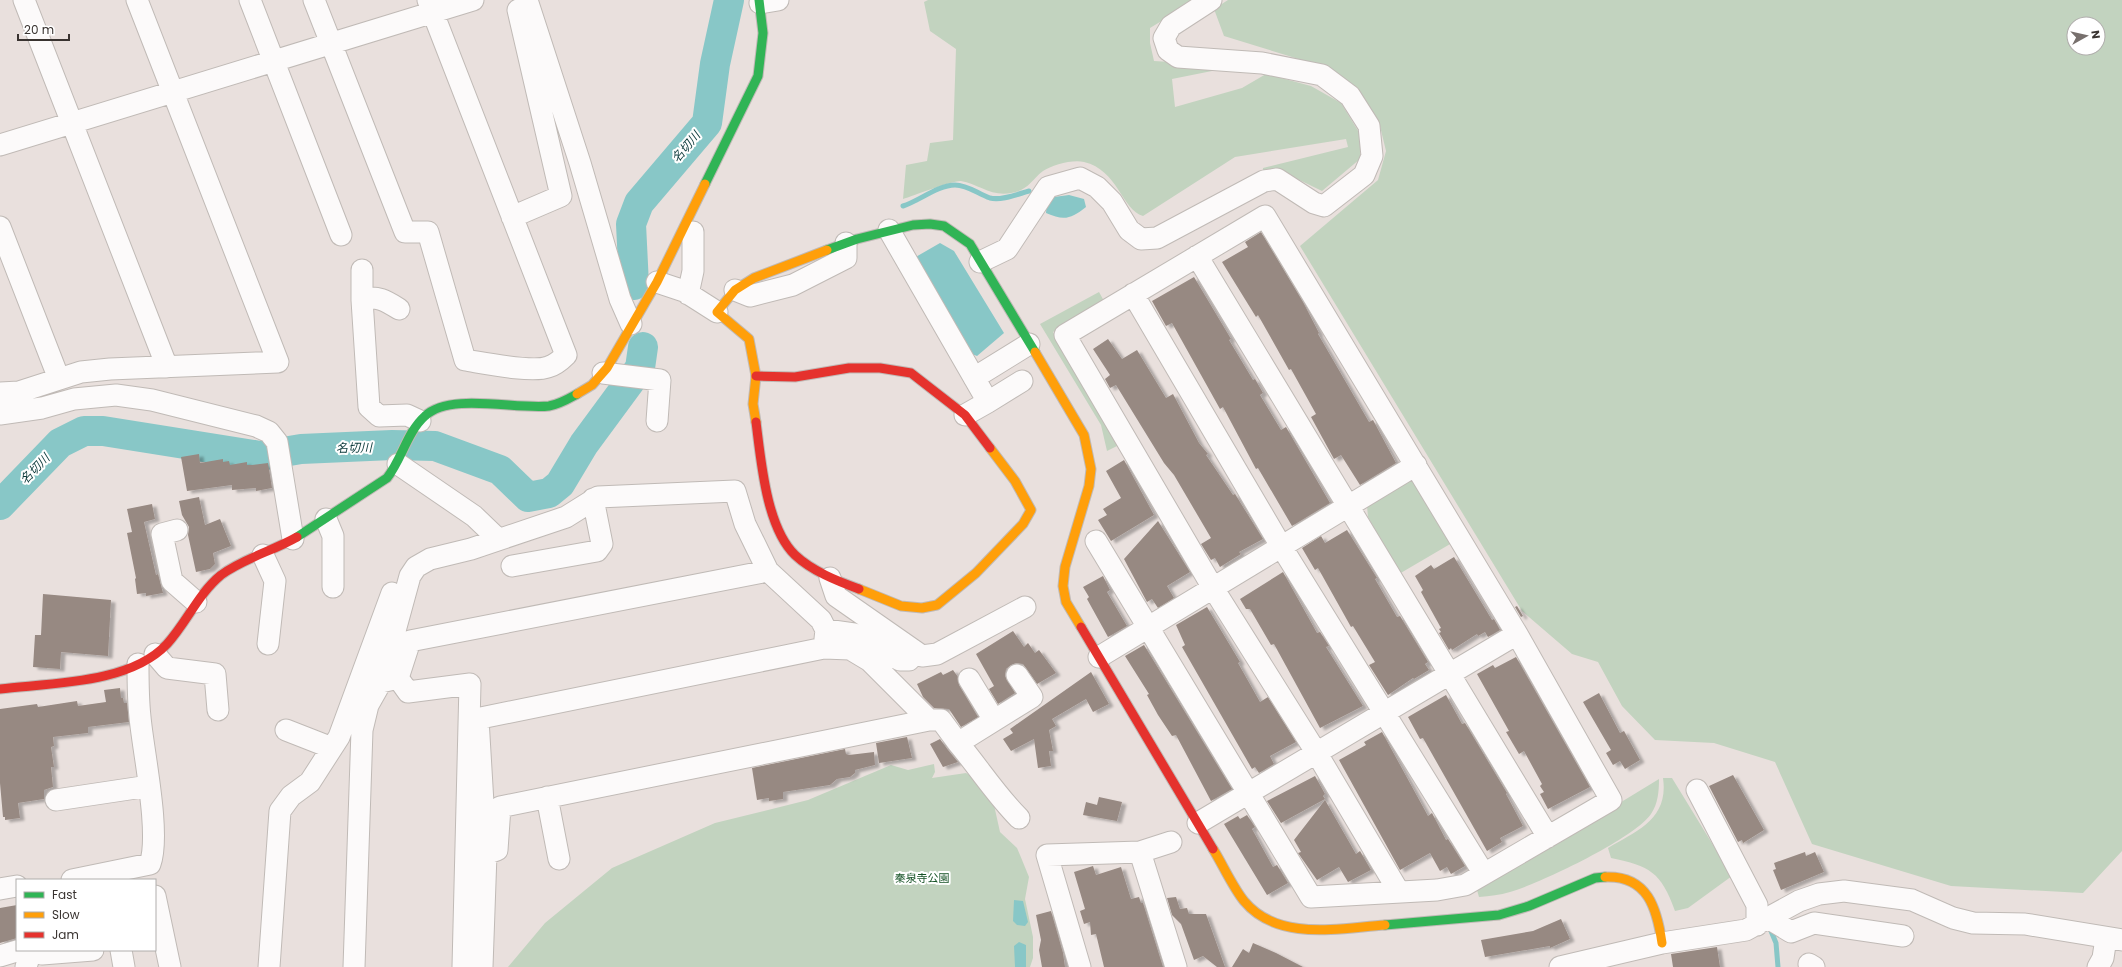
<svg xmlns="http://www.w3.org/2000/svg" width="2122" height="967" viewBox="0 0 2122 967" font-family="Poppins,'Noto Sans JP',sans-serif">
	<defs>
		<filter id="shadow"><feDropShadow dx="4.5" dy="2.5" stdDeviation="1" flood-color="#0004"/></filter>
	</defs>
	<rect width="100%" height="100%" fill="#e9e0dd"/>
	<path fill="#c2d3bf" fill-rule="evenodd" d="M928,0H1196L1150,28V43L1154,61L1237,66L1172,79L1175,107L1242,88L1266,74L1311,86L1341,103L1360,134V159L1322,191L1287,174L1263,171V168L1348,147L1346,139L1235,157L1143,216C1122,210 1118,170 1084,162C1073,159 1052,165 1043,171C1031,180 1029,190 1011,193C992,197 978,184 961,181C953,180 913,196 903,199L906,165L927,161L930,143L953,140L956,49L930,31L924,2Z
		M1228,0H2122V851L2083,893L1951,886L1812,844L1775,762L1714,743L1655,740L1622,706L1598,662L1572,654L1522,611L1300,246L1378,180L1386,151L1379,122L1358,93L1305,61L1224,36L1214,9ZM2074,24H2098V48H2074Z
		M1099,292L1104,301L1053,332L1119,445L1107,451L1101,425L1040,324Z
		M1405,482H1420L1457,540L1399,574L1368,517L1367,506Z
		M934,764L935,772L932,778L966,773L977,780L994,805L1000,832L1017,848L1020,855L1029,877L1025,899L1033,937V958L1030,967H508L545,923L612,868L715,823L808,800L891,765L908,770Z
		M1663,778H1672L1732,876L1688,908L1675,911C1661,872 1650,866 1611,858L1608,848C1637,831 1669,819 1663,778Z
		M1659,779C1659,791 1658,804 1651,814C1635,838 1539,884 1510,892C1500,895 1490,896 1479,897L1477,890Z"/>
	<path fill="#88c7c7" d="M1069,195L1084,199L1086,207C1071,219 1064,221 1046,213L1047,201L1054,197Z
		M940,243L954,251L1004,333L977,356L972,354L914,258Z
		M1014,900L1023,901L1028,922L1025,926L1017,925L1013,921Z
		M1019,942L1026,945V967H1015L1014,946Z"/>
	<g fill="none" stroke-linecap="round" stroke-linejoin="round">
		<path stroke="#88c7c7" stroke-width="5" d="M903,206C919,201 938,185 955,185C968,185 978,194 990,198C1001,201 1018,194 1029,191
			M1771,931L1776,943L1778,967"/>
		<path stroke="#88c7c7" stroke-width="30" d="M634,285L631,224L639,203L707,123L715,64L729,0
			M0,505L60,443L84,431H103L260,456L301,449L392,445L435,446L500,470L528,497L549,493L560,484L584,444L640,368L643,347"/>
	</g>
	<path fill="#978982" filter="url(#shadow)" d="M1261,232L1303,302L1319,333L1318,334L1369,422L1373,420L1396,463L1360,485L1341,455L1334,459L1311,417L1316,414L1291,369L1289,370L1258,315L1256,317L1222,262L1248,247L1245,242Z
		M1194,277L1231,339L1229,340L1253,380L1255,379L1263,393L1260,395L1281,430L1286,427L1330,503L1292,526L1258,468L1256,469L1223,407L1220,409L1172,323L1166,326L1152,301Z
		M1108,339L1122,359L1137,350L1166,398L1173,394L1199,443L1208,454L1206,455L1233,495L1235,494L1263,539L1239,552L1241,554L1220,567L1215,558L1211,560L1201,544L1211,538L1174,475L1164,463L1116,385L1110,388L1105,379L1110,375L1093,349Z
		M199,454L200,463L223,459V462L229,461L230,465L247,462V465H252L268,463L272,488L256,491V488L232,490V485L187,491L181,457Z
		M1124,460L1154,515L1111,541L1098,520L1107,515L1103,509L1121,498L1106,471Z
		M199,497L205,525L220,519L231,546L213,553L215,564L210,569L196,572L188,535L189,527L182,515L179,501Z
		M152,504L155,519L144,522L156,575L158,574L163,593L146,596V593L137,594L135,579L136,578L127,533L132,532L127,509Z
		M1158,521L1190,572L1167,586L1174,598L1158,608L1152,599L1147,602L1124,559Z
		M1347,530L1377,578L1375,579L1397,617L1400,616L1428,662L1425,664L1429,670L1414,679L1413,678L1388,695L1369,665L1375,662L1353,626L1351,627L1318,568L1315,570L1302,548L1321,536L1325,543Z
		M1454,557L1492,620L1494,619L1500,630L1488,637L1485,632L1478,636L1477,634L1452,650L1451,648L1449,650L1439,633L1441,632L1439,629L1441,628L1421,592L1423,590L1415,576L1431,565L1434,569Z
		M1283,572L1317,633L1320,632L1329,646L1326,647L1363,706L1320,728L1274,644L1271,645L1250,609H1246L1240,599Z
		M1103,576L1110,590L1107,592L1127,626L1108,637L1087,599L1089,597L1083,587Z
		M43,594L111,600L108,656L61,652L60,669L33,667L35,635H41Z
		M1517,606L1523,616L1521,617L1515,607Z
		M1207,607L1240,662L1238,663L1260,702L1268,697L1296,742L1270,756L1274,764L1259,773L1255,767L1252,769L1182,647L1185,645L1176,625Z
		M1013,631L1024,647L1028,643L1035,653L1039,650L1056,673L1037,684L1023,664L1016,663L1011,665L1006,669L1005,676L1015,693L998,704L989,689L994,686L976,654Z
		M1144,645L1232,789L1211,801L1176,735L1172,736L1158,715L1147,695L1149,694L1125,656Z
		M1516,657L1590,787L1548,809L1540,794L1544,792L1540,786L1542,784L1524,751L1519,754L1506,732L1509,731L1477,674L1493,665L1495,668Z
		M953,670L958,677L959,685L978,717L961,727L949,709L934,708L923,697L917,684L941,672L943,675Z
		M1091,672L1109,704L1093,712L1086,699L1052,719L1056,726L1049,730L1053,751H1049L1051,766L1038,768L1034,739L1011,751L1003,739L1013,733L1010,729Z
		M120,688L121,698H123L124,703H127L129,722L88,727V733L53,737L54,746L51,747L54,767H51L53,787L44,790V799L18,803L20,818L5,820V817H3L0,783V709L37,704L38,707L77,701L78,706L106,702L104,690Z
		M1599,693L1620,733L1624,731L1640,760L1625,769L1620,761L1613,765L1606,753L1611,750L1583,702Z
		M1446,695L1462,724L1465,723L1507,793L1506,794L1523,826L1500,838L1502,842L1487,851L1423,738L1420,739L1408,717Z
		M1382,732L1428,816L1432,813L1446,840L1448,839L1465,866L1451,874L1447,867L1440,871L1430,853L1400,870L1339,760L1366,745L1364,742Z
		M907,737L912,758L879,763L876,743Z
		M940,739L948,750L958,762L943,767L930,744Z
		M845,749L846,754L849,755L874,752L875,765L855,770V773L850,777L837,779L830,785L783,792V799L769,801V798L757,800L752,768Z
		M1733,775L1764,830L1743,843L1742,840L1738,842L1709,786Z
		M1315,776L1325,794L1323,796L1325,799L1281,823L1267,801Z
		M1099,797L1122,802L1117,821L1083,815L1086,802L1097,805Z
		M1325,800L1356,854L1360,851L1371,870L1348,882L1339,867L1317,880L1298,853L1301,852L1294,840Z
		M1247,815L1255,827L1252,829L1273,867L1277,865L1288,883L1267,895L1224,824L1238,816L1240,819Z
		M1805,852L1806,856L1815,852L1824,872L1781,890L1773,870L1776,869L1774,863Z
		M1093,866L1096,875L1121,867L1131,899L1139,897L1141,903H1143L1163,967H1104L1096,934L1091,935L1090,922L1084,924L1080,911L1085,909L1074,872Z
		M1176,897L1180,909L1187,908L1189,914H1206L1225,967H1217L1203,956L1194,960L1181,924L1172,915L1167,898Z
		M17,905V938L0,943V908Z
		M1051,911L1063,953L1065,967H1042L1039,950L1041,940L1036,915Z
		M1561,919L1570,939L1550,948V946L1485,957L1481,940L1533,931Z
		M1253,943L1276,953L1303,967H1232L1243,949L1249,953Z
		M1717,947L1720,967H1673L1671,954Z"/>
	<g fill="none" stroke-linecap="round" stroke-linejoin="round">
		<defs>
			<path id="street" d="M24,0L167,367
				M250,0L341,235
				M314,0L405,232H428L465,360C484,363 532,373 548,367C555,365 561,360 566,355L428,0
				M527,0L580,163L620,299L631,324
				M760,3L778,0
				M0,145L473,0
				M512,217L561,196L518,10
				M0,227L59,379
				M889,230L988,402L965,415
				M1197,256L1548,837
				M980,262L1007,249L1048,187L1080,178L1097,187L1112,202L1129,230L1141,239L1157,238L1264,181L1277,179L1314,203L1324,206L1364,175L1372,156L1369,126L1350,96L1322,75L1262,63L1178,57L1168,50L1164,38L1171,26L1211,0
				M657,282L684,291L717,312
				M735,290L750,296L793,285L846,258V243
				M688,294L693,271V232
				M1133,294L1281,546L1484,874
				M362,300V270
				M399,309C388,302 376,294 362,300L369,407L379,416L407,415L420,421
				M603,373L660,380L657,421
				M974,378L1029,344
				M0,393L19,392L81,372L110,369L278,362L137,0
				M988,402L1022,381
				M0,414L42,408L74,399L116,395L152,400L256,426L269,432L277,442L293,539
				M398,464L474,516L498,539
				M326,519L333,536V587
				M177,530L162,534L172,581L196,602
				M1096,541L1311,897L1437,890L1465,885L1611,800L1517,634L1265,216L1065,335L1213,588L1316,752L1399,892
				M263,555L275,581L268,644
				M512,566L597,551L602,544L593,499
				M830,578L836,596L922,656L937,654L1025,607
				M826,630L854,634L900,660H909L916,652
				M155,654L167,668L215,674L218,710
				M1099,657L1416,465
				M398,678L408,692L470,684L463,967
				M969,679L994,720
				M381,682L398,678L410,641L768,571
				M471,720L824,648
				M929,720H941L958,743L1032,697L1017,675
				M286,730L332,748
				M958,743C979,768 996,795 1019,818
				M1697,790L1757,905V925
				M547,797L559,859
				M56,800L149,786
				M1198,823L1517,634
				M1140,852L1171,842
				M72,880L150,864C161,834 143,751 140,717C138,699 138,682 138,664
				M0,889L17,886
				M155,896L170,967
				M1768,918L1791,932L1814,923L1903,936
				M121,950L124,967
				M0,956L20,950
				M1809,964L1814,967
				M26,967L31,951L42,954L93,950
				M269,967L280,811L291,796L310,782L339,737L392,593
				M354,967L362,730L368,705L381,682L410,576L416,567L430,559L471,549L566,517L598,497L735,491L745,524L768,571L821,620L826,630L824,648L850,649L870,661L929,720L500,807L497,850L486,854L478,719
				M482,967L486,854
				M1080,967L1047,855L1140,852L1176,967
				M1560,967L1662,943L1746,930L1799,901L1819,894L1844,891L1912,900L1953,918L1973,923L2025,924L2122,940
				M2098,967L2103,958L2106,938"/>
			<path id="fast" d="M705,184L758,76L763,33L759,0
				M827,250L857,239L913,225L930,224L944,226L970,244L1035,352
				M297,537L387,478C402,459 407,432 425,416C450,392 517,410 549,406C560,404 568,399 577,394
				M1385,925L1499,915L1529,906L1595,878L1605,877"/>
			<path id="slow" d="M1035,352L1084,435L1091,469L1089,486L1065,567L1063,586L1066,602L1081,627
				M577,394L592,385L607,368L657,282L705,184
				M756,422L753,404L756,376L749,339L717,312L735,290L754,278L827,250
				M859,589L901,606L922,608L937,605L976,573L1023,524L1031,510L1015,481L990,448
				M1213,849C1223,865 1232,886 1244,901C1278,942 1339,928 1385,925
				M1605,877C1648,875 1657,909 1662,943"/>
			<path id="jam" d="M756,376L795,377L849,368H880L911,373L965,415L990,448
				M756,422C761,460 766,527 795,555C812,571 837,581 859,589
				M1081,627L1213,849
				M0,689C51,683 130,684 167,644C187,622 198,594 221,575C244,558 273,551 297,537"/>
		</defs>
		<use href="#street" stroke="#c0bab6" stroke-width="23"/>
		<use href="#fast" stroke="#c0bab6" stroke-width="11"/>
		<use href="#slow" stroke="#c0bab6" stroke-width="11"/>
		<use href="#jam" stroke="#c0bab6" stroke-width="11"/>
		<use href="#street" stroke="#fcfafa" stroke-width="21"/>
		<use href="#fast" stroke="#30b455" stroke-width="9"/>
		<use href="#slow" stroke="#ff9f0a" stroke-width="9"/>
		<use href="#jam" stroke="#e5322d" stroke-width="9"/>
	</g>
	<g text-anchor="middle" stroke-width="4" stroke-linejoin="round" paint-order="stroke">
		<g font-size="11" fill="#175327" stroke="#fff">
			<text x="922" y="882">秦泉寺公園</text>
		</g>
		<g font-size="12" font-style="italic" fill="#0a3839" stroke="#fff">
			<text transform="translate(686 147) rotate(-50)" y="4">名切川</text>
			<text transform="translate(354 448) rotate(-1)" y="4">名切川</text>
			<text transform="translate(35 469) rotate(-46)" y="4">名切川</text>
		</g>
	</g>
	<rect x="16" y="879" width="140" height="72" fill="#ffffff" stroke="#b0adac"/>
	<rect x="24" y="892" width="20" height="6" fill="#30b455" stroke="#b0adac"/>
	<text x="52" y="899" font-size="12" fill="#393330">Fast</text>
	<rect x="24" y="912" width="20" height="6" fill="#ff9f0a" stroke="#b0adac"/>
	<text x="52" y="919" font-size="12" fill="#393330">Slow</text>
	<rect x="24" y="932" width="20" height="6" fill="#e5322d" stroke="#b0adac"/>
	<text x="52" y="939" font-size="12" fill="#393330">Jam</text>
	<g transform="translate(2086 36) rotate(82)"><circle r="19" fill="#ffffff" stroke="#b0adac"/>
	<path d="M0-3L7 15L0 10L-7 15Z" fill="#77706d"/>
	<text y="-6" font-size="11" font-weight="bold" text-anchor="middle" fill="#393330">N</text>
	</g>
	<path d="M18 34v6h51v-6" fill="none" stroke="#393330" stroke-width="2"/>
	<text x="24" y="34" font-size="12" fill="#393330" stroke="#ffffff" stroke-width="3" paint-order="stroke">20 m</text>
</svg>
